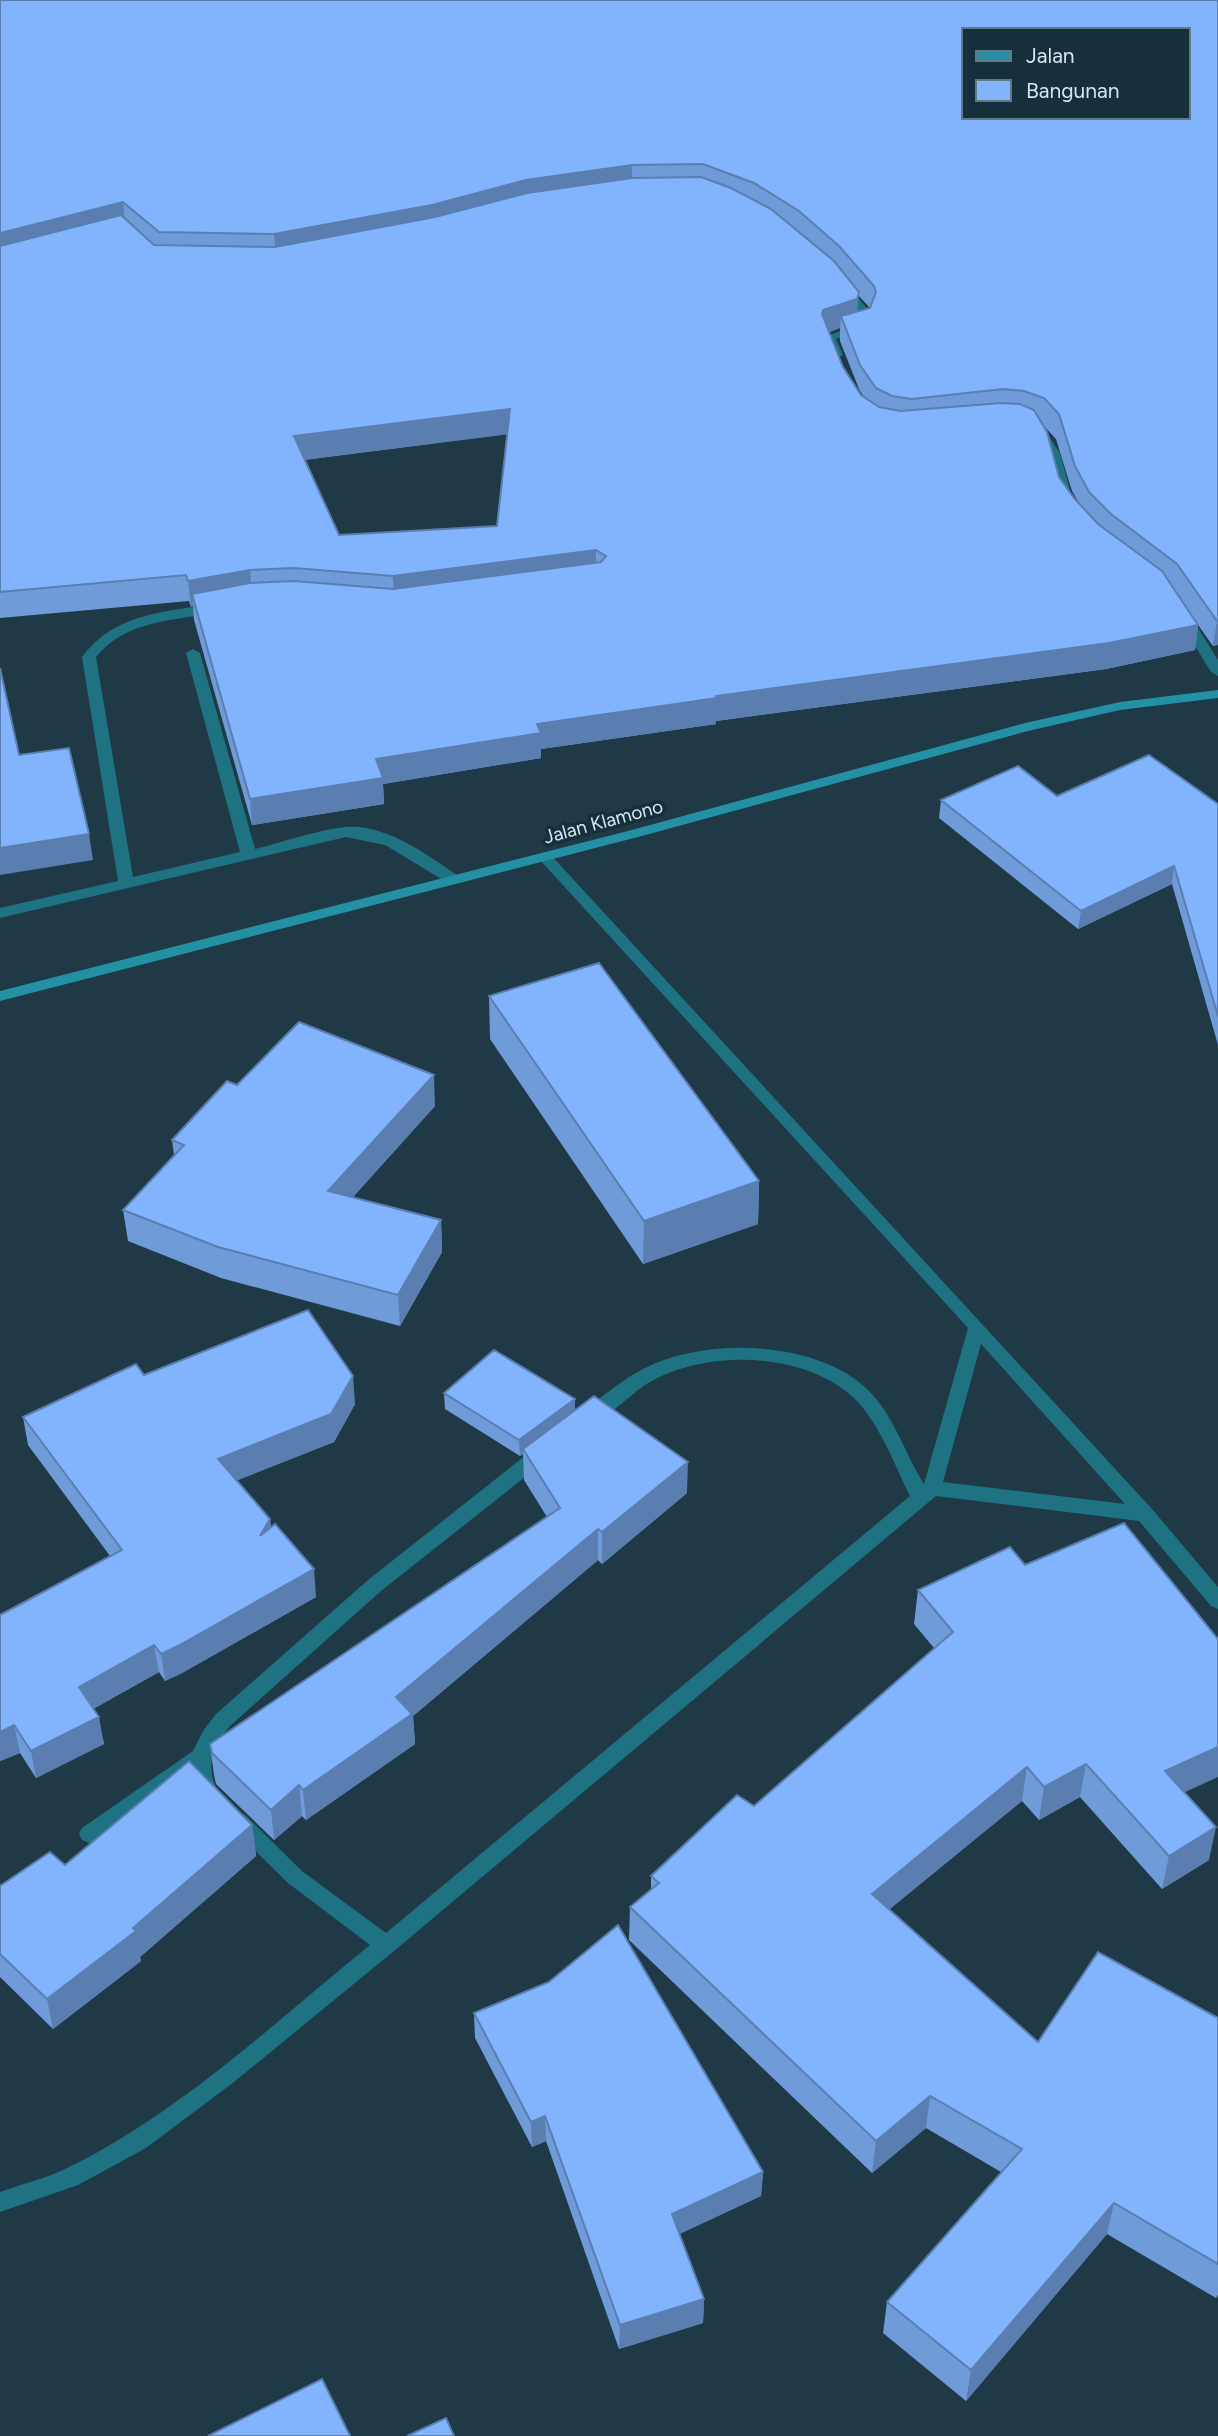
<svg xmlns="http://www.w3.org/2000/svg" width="1218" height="2436" viewBox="0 0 1218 2436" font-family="Figtree,sans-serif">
	<rect width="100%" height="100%" fill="#1f3947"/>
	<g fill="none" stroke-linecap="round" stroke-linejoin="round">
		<path fill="#1e7281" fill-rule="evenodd" d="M843,282L847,283L872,315L868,330L836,339L843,355L837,359L831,355L823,337L858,325L860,315L837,286Z
			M1040,429L1045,430L1060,453L1073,501L1071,504H1061L1059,501L1046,453L1033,433Z
			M215,604L220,605V611C175,622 128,618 96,657L133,877L240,852L186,653L193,649L200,653L255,849C284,842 316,830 346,827C387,824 427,855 460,877L462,880L460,883H448L385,845L346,837L0,918V908L118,881L82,657C113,614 166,611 215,604Z
			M1185,614L1190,615L1218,660V676L1211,672L1178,618Z
			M545,852L550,854L1152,1509L1218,1587V1609L1211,1606L1139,1521L936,1496L394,1951L234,2082L146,2148L78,2185L0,2212V2192C21,2184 45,2179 65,2169C177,2115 274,2023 370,1945L288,1883L231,1827L228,1821L231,1815L238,1812L245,1815L302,1871L386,1933L910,1496C894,1464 880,1424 854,1398C803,1350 699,1348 642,1387C628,1397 597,1429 580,1424L578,1419L580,1414C601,1398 622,1379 645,1368C706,1337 816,1340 867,1389C894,1415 905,1454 924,1484L968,1328L540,860L537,857L540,854ZM981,1344L1125,1504L943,1482Z
			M542,1446L549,1448L551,1453L549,1458L381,1591L230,1726C212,1747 205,1766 218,1792L215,1798L208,1800L201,1798L190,1773L96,1840L89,1843L82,1840L79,1834L82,1828L193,1751L203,1731L216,1714L368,1580L535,1448Z"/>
		<path fill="#2390a3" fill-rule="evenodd" d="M1218,690V698L1120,710L1028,731L638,837L0,1001V991L628,831L1025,723L1120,702Z"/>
	</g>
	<path fill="#6f9bd9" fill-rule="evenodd" d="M0,0H1218V645L1213,646L1198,625L1195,650L1106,669L716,721V724L541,749V758L383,784L384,804L252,825L194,620L193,606L191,607L189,601L0,618ZM858,295L870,308L857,312ZM840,328V341L859,389L864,397L861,395L843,367L829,332ZM1041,423L1056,439L1072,491L1079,503L1059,477ZM507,434L497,526L339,535L304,460Z
		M1057,796L1218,804V1045L1172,884L1078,929L939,818L941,800Z
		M489,996L759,1181L758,1224L643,1264L490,1039Z
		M237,1085L435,1106L353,1197L441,1220L442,1252L400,1326L221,1278L128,1241L123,1210L174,1155L172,1140Z
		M144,1375L355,1404L334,1442L237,1480L270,1519L271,1527L316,1597L182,1673L165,1681L159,1672L93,1709L104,1744L36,1778L20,1753L0,1761V1615L110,1556L28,1445L23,1417Z
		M444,1393L575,1399V1410L687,1493L602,1564L598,1560L413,1716L415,1744L306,1820L302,1816L274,1840L216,1784L214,1775L210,1744L547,1517L524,1480L523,1454L520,1456L445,1409Z
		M918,1590L1185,1792L1209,1860L1162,1889L1080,1797L1039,1820L1022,1801L889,1909L1038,2042L1218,2018V2295L1216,2298L1107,2234L966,2401L883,2333L887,2302L1001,2172L926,2128L872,2173L629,1940L630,1907L651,1890V1876L754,1806L934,1648L914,1624Z
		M252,1825L256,1856L140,1957L141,1961L53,2029L0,1977V1886L65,1865Z
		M474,2013L763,2172L761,2196L679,2234L704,2299L703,2323L619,2349L546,2141L532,2147L475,2038Z"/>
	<path fill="#5a7eb0" d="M632,165V188L276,257L274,234L526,180Z
		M123,202L125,225L0,257V233Z
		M859,292L857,316H841L840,328L822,335V314L823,310Z
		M510,409V434L295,461L294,436Z
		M596,550V575L394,601L393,576Z
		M250,570L252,595L192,594L193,606L191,607L188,581Z
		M1217,621H1218V645L1213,646Z
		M1198,625L1195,650L1106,669L716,721V724L541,749V758L383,784L384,804L252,825L250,799L376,759L537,724L716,696Z
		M89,834L93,860L0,875V848Z
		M1174,866L1172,884L1078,929L1081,911Z
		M434,1075L435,1106L330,1222L328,1191Z
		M759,1181L758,1224L643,1264L644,1221Z
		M441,1220L442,1252L400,1326L398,1295Z
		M353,1376L355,1404L334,1442L221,1487L218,1459Z
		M575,1399V1416L523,1449V1454L520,1456L519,1440Z
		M688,1462L687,1493L602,1564V1532Z
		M270,1519L273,1547L260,1536Z
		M598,1529V1560L413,1716L415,1744L306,1820L303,1790L396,1697Z
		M314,1569L316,1597L182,1673L165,1681L161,1654Z
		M154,1645L159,1672L84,1714L79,1687Z
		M99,1717L104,1744L36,1778L31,1751Z
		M14,1725L20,1753L0,1761V1732Z
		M1218,1747V1777L1159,1804L1165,1771Z
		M1086,1764L1080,1797L1039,1820L1044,1787Z
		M1027,1767L1022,1801L868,1927L872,1894Z
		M299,1785L302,1816L274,1840L271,1810Z
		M252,1825L256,1856L140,1957L141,1961L53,2029L47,1999L133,1928Z
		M1216,1827L1209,1860L1162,1889L1169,1856Z
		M930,2096L926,2128L872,2173L876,2141Z
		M545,2116L546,2141L532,2147L531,2122Z
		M763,2172L761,2196L671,2238L672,2214Z
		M1114,2203L1107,2234L966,2401L971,2370Z
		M704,2299L703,2323L619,2349L620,2325Z"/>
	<path fill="#81b4fc" stroke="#5a7eb0" stroke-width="2" fill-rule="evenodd" d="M0,0H1218V621H1217L1177,564L1111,514L1089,492L1075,466L1059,414L1044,398L1024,391L1003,389L912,399L892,396L876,388L860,365L841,316L870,308L876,292L874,286L839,246L799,211L754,183L703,164L632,165L526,180L432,205L274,234L159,232L123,202L0,233ZM964,30H1188V117H964Z
		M701,177L731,188L771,209L834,261L859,292L857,299L823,310L822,314L843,367L861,395L879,407L901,411L1001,403L1020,404L1034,410L1047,432L1059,477L1074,498L1098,524L1162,571L1198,625L1109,643L716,696L717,698L537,724L541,733L376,759L383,778L250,799L192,594L250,583L294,581L393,589L601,562L606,556L596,550L393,576L294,568L250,570L188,581L186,575L0,592V246L121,215L154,245L275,247L435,217L527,193L632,178ZM510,409L497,526L339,535L294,436Z
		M0,668L19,755L69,748L89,834L0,848Z
		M1149,755L1218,804V1016L1174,866L1081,911L941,800L1018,766L1057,796Z
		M599,963L759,1181L644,1221L489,996Z
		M299,1022L434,1075L328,1191L441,1220L398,1295L218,1247L123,1210L184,1145L172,1140L227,1081L237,1085Z
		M308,1310L353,1376L331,1414L218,1459L270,1519L260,1536L275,1524L314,1569L178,1646L161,1654L154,1645L79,1687L99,1717L31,1751L14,1725L0,1732V1615L122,1550L23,1417L136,1364L144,1375Z
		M494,1350L575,1399L519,1440L444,1393Z
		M594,1396L688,1462L602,1532L598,1529L396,1697L412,1714L303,1790L299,1785L271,1810L212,1753L210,1744L560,1508L523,1449Z
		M1124,1523L1218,1639V1747L1165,1771L1216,1827L1169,1856L1086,1764L1044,1787L1027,1767L872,1894L1038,2042L1098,1952L1218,2018V2264L1114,2203L971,2370L887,2302L1022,2149L930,2096L876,2141L630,1907L659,1883L651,1876L737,1795L754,1806L953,1632L918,1590L1010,1547L1025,1565Z
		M189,1761L252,1825L133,1928L136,1931L47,1999L0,1954V1886L50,1852L65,1865Z
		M618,1925L763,2172L672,2214L704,2299L620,2325L545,2116L531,2122L474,2013L549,1982Z
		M322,2379L350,2436H208Z
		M446,2418L454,2436H407Z"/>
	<g text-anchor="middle" stroke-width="7" stroke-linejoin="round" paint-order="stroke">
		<g font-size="19" fill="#d6e5ef" stroke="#152f3d">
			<text transform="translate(603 821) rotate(-15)" y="7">Jalan Klamono</text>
		</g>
	</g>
	<rect x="962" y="28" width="228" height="91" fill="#152f3d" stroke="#627884" stroke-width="2"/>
	<rect x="976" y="51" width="35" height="10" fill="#2390a3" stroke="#627884" stroke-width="2"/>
	<text x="1026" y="63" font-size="21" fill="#d6e5ef">Jalan</text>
	<rect x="976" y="80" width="35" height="21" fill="#81b4fc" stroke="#627884" stroke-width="2"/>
	<text x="1026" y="98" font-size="21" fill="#d6e5ef">Bangunan</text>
</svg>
